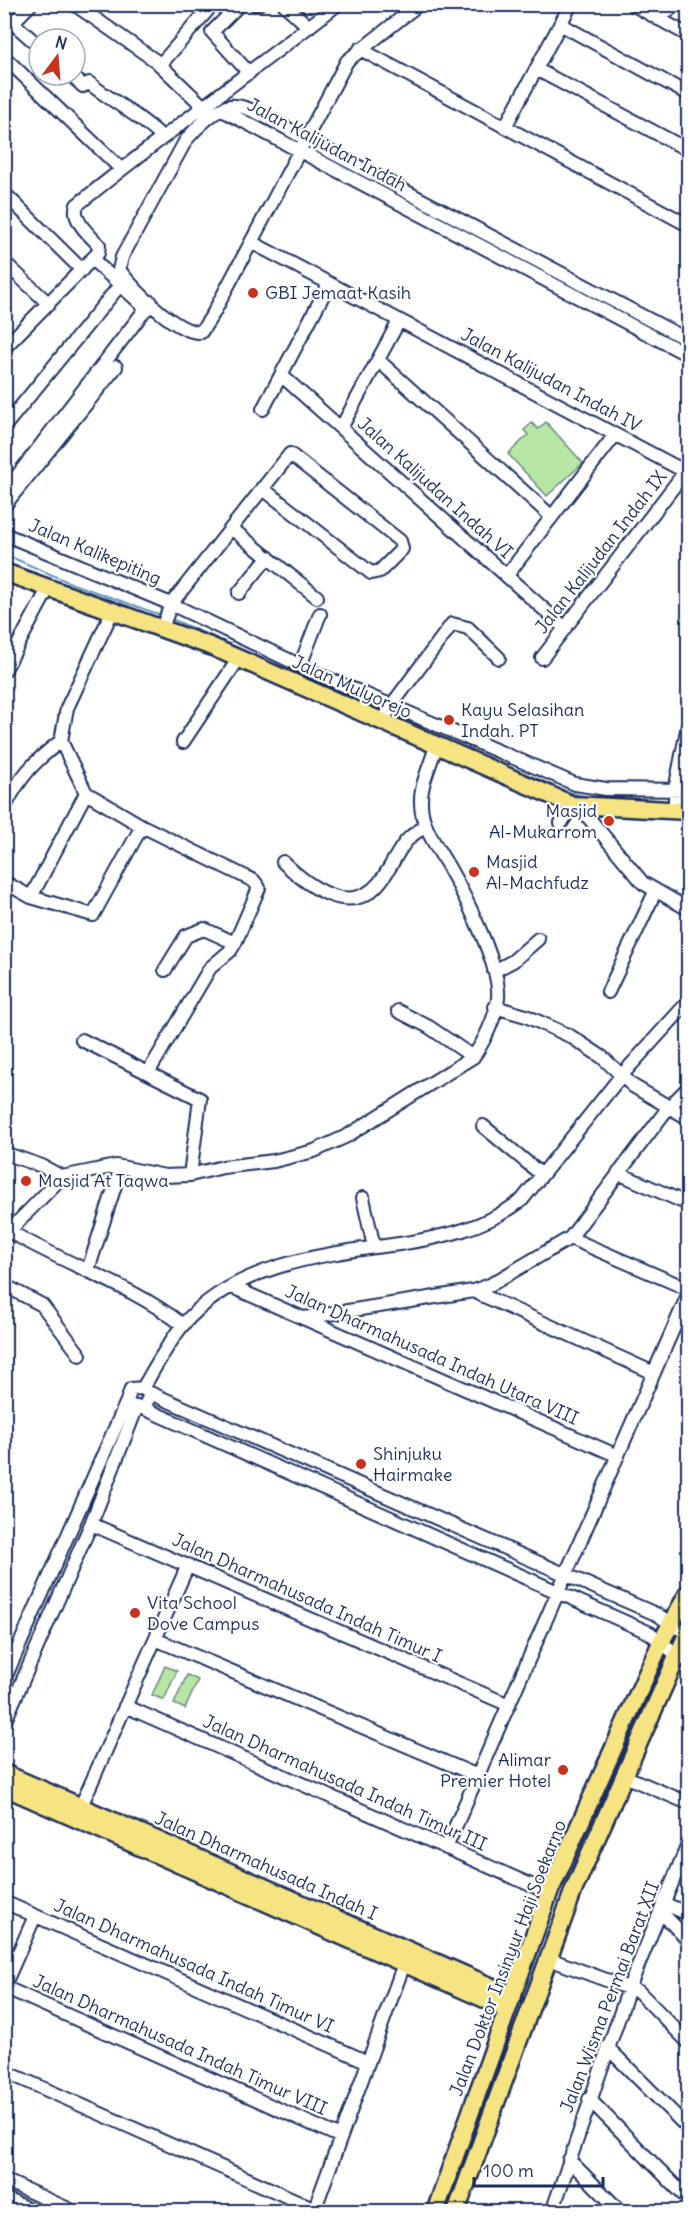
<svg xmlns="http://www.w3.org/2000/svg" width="693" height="2216" viewBox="0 0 693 2216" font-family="Delius,sans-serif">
	<rect width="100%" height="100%" fill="#fff"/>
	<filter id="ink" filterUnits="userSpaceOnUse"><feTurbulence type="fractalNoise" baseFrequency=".0167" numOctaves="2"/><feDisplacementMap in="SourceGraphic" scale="12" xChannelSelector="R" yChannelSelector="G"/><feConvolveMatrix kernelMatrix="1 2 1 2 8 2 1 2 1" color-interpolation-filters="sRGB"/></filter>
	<g filter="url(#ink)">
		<path fill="#b8e6a4" stroke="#6a8a81" stroke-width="1.5" d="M546,422L583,463L547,496L508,454L528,435L524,430L532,423L538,429Z
			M165,1666L177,1671L164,1700L152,1695Z
			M187,1675L198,1680L185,1709L174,1704Z"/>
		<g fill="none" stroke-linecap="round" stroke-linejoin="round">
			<path stroke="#6497ba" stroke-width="2" d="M4,554L73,584L161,615
				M169,618L384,711
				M392,715C457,743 522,782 591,798"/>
			<defs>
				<path id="minor" d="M74,4L156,61L204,107
					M240,4L212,32L249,73
					M255,4H258
					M284,4L309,27
					M419,4L347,61L213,314L201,332C176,334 134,289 119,270L122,257L186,140C196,128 215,109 230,106C247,102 290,131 306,139L688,340
					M632,4L688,35
					M658,19L676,4
					M13,23L39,46
					M560,24L688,94
					M4,31L31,4
					M360,49L688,225
					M4,57L121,169
					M160,65L213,4
					M536,69L688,150
					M71,75L83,86L89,83C113,102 139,115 161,136
					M222,110L688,355
					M505,127L571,4
					M4,193L82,270
					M251,242L686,472
					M93,260L147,309
					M4,262L49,304
					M4,348L98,253L99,245C89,235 71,219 77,205C162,136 251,72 338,4
					M378,360L552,517
					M281,375L565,628
					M263,409L329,284
					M4,427L120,285
					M341,428L399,321
					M4,493L151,302
					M4,506L116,367
					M231,528L317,597
					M4,534L171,604L320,675L575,784L606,789L688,790
					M507,575L615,435
					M239,593L268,557
					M162,628L171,604L290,454L400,541L402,549L380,571L371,573L262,488
					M542,658L688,468
					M300,666L320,614
					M4,671L48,589
					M382,723L391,706L452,624L468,628L499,658
					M61,741L86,793L142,826L254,881L259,888L235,943L230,951L210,968L148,1073
					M183,742L239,658
					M682,796L688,771
					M578,805L643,883L688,909
					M4,808C20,777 33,762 61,741L67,708L112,612
					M675,811V790L688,725
					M561,823L573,805
					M283,862C308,886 350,918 379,883C396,863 399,838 426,827
					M4,882L31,897L93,915L142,826
					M31,897L86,793
					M165,970L186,936L204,929L235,943
					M494,971L513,961L538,939
					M608,992L655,892
					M495,1007L526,1016L570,1036L602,1057L633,1086L688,1118
					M398,1011L429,1027L473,1057
					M82,1040L200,1099L190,1175
					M483,1126L542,1175
					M4,1153L42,1166L62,1177
					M618,1173L688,1204
					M62,1177L116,1166L165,1176L190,1175L223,1167L274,1161L314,1151L347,1136L473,1057C484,1042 496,1017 498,998C501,966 464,894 448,866C437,847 421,826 421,803C420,785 431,764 436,746
					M363,1198L374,1247
					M9,1231C66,1265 130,1284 183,1325
					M4,1236L62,1177
					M570,1238L688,1289
					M88,1270L121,1167
					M4,1285L42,1305L80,1355
					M232,1287L618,1456
					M473,1291L654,1373
					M304,1318L473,1291L490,1285L570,1238L668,1108L688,1088
					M143,1388C155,1367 167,1345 182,1326C234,1264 325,1254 399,1244C444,1237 485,1228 522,1200L621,1076L688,1002
					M148,1392L149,1398L143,1408L130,1406L127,1401L131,1389L143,1388L148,1392L658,1615L677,1628
					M143,1408L650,1633L677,1655L688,1660
					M91,1524L509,1705
					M155,1639L478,1776
					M4,1680L127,1401
					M125,1706L549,1893
					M4,1723L91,1524L136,1409
					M624,1776L688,1803
					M81,1806L188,1565
					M446,1848L688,1295
					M4,1902L368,2062
					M663,1903L688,1914
					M660,1911L688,1940
					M549,1959L639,1992L688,2042
					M4,1986L35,1916
					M4,1987L341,2137
					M607,2047L688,2128
					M4,2071L322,2212
					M589,2099L688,2199
					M569,2160L621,2212
					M4,2180L75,2212
					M4,2198L34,2212
					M315,2208L404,1964
					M552,2212L629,1988L688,1844"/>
				<path id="major" d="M4,572L210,646L573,805L688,811
					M4,1773L513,1996
					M4,1787L507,2009
					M435,2212L549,1893L661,1642L688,1593
					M456,2212L574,1889L688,1632"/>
			</defs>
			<use href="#minor" stroke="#1b2f5e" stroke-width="16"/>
			<use href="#major" stroke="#1b2f5e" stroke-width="21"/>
			<use href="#minor" stroke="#fff" stroke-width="12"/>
			<use href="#major" stroke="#f6e381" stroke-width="16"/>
		</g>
	</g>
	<g fill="#c8321e" stroke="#fff" stroke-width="2">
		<circle cx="253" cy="293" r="6"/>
		<circle cx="449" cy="720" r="6"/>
		<circle cx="609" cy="821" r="6"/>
		<circle cx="474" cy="872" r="6"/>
		<circle cx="26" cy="1181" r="6"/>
		<circle cx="361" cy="1464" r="6"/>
		<circle cx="135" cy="1613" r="6"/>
		<circle cx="563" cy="1770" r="6"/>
	</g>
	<g text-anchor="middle" stroke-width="4.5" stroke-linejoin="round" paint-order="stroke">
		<g font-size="18" fill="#1b2f5e" stroke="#fff">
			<text transform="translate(327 145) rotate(28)" y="6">Jalan Kalijudan Indah</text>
			<text transform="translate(551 380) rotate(28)" y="6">Jalan Kalijudan Indah IV</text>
			<text transform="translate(435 488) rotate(42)" y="6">Jalan Kalijudan Indah VI</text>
			<text transform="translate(95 552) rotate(23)" y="6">Jalan Kalikepiting</text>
			<text transform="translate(601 552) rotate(-52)" y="6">Jalan Kalijudan Indah IX</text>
			<text transform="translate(352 687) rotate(24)" y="6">Jalan Mulyorejo</text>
			<text transform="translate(432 1355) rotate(24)" y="6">Jalan Dharmahusada Indah Utara VIII</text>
			<text transform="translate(307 1598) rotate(24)" y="6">Jalan Dharmahusada Indah Timur I</text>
			<text transform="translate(345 1783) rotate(24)" y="6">Jalan Dharmahusada Indah Timur III</text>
			<text transform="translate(266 1866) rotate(24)" y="6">Jalan Dharmahusada Indah I</text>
			<text transform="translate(508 1958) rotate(-69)" y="6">Jalan Doktor Insinyur Haji Soekarno</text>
			<text transform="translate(194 1966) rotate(24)" y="6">Jalan Dharmahusada Indah Timur VI</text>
			<text transform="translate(610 1997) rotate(-69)" y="6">Jalan Wisma Permai Barat XII</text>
			<text transform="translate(180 2045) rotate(24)" y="6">Jalan Dharmahusada Indah Timur VIII</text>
		</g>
		<g font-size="18" fill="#1b2f5e" stroke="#fff" text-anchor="start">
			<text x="265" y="299">GBI Jemaat Kasih</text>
			<text x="461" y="716">Kayu Selasihan<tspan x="461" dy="21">Indah. PT</tspan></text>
			<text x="597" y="817" text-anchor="end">Masjid<tspan x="597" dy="21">Al-Mukarrom</tspan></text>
			<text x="486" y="868">Masjid<tspan x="486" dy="21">Al-Machfudz</tspan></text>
			<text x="38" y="1187">Masjid At Taqwa</text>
			<text x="373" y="1460">Shinjuku<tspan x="373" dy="21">Hairmake</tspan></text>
			<text x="147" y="1609">Vita School<tspan x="147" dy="21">Dove Campus</tspan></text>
			<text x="551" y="1766" text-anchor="end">Alimar<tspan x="551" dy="21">Premier Hotel</tspan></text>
		</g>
	</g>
	<rect width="693" height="2216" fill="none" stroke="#fff" stroke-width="24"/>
	<rect x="12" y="12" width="669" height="2192" fill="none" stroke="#1b2f5e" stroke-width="2" filter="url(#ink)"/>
	<g transform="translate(57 57) rotate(16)"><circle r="28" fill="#ffffff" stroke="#a4acbf" stroke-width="1.5"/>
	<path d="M0-4.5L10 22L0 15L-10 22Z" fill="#c8321e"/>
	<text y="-9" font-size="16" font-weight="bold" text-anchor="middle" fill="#1b2f5e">N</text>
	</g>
	<path d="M474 2177v9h129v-9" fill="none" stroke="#1b2f5e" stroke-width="3"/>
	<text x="483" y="2177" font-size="18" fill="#1b2f5e" stroke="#ffffff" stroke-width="4.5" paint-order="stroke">100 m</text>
</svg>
